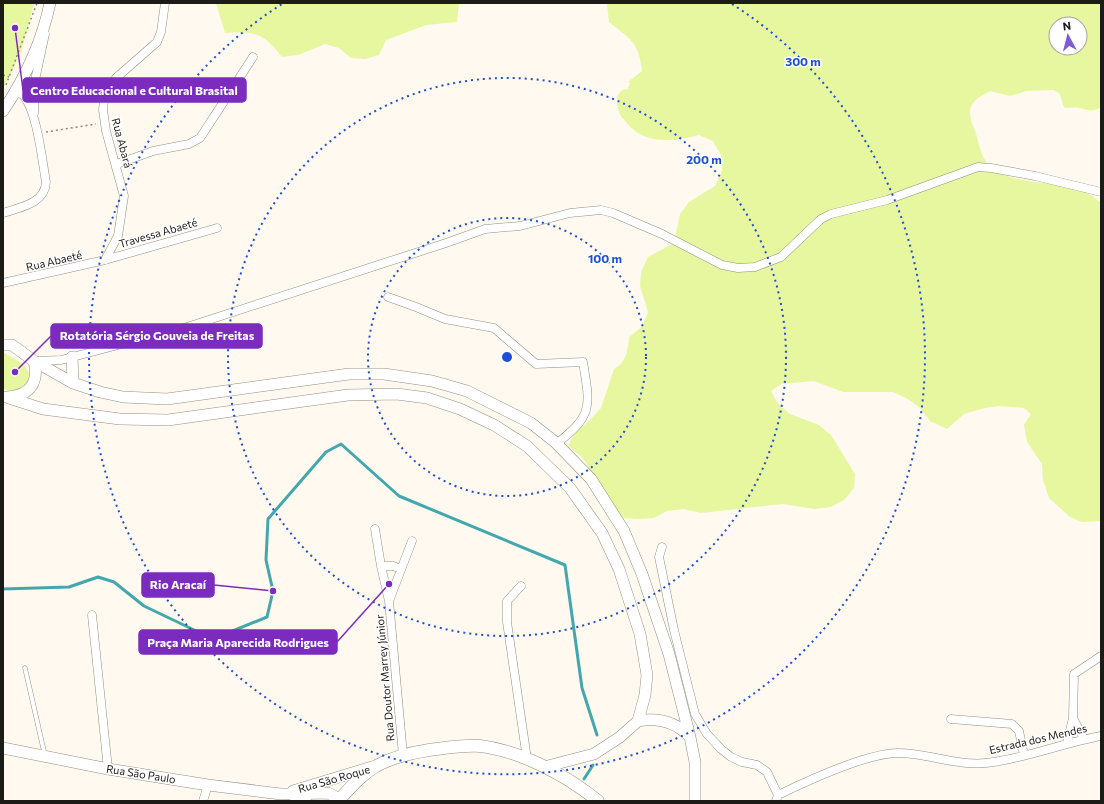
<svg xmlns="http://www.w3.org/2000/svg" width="1104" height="804" viewBox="0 0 1104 804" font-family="Commissioner,sans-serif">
	<rect width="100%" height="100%" fill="#fff9ef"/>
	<path fill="#e6f7a0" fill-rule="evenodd" d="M3,3H34L21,53L3,88Z
		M216,3H459L457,22L426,25L386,40L379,55L365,59L351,58L339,48L325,44L298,55L282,57C264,34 255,30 225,33Z
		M607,3H1101V107C1092,113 1089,110 1079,108C1075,107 1070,108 1065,108L1063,105L1060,94L1054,90L1026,91L1010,96L990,91C973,100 965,106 973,126C978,136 979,151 985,160C1001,186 1053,180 1081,190C1088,193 1095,198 1101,203V521L1082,522L1070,517L1049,498L1043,480L1042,464L1027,442L1024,425L1031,414L1024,408L999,406L985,408L964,414L947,429L930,421L920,408L908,399L893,392H843L814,381L781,384L771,391L778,404L790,414L819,425L831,435L855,474L854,488L844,500L831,507L814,509L783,504L701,513L684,509L667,511L654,518L637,519L623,518L611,508L594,482L590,469L581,456L568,446L575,432L588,422L601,408L614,369C626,363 628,350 629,337L642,327L648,312L640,286L641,272L648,257L674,243L680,214L689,202L715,186L722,171L721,155L713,141L699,135C674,142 643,145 626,122C624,119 620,116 619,112C617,107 617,101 617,96L622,90L628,89L630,83L628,82L642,71C639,42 630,39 609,22ZM1056,24H1080V48H1056Z
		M3,352C19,362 39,369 24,390L9,392L3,388Z"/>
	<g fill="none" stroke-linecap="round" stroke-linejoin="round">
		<path stroke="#42a8ae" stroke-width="3" d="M3,589L69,587L98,577L114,582L144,606L213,639L267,617L273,591L266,560L268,519L326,452L341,444L399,496L565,565L582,688L597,735
			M584,779L593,765"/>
		<defs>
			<path id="lane" d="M25,668L45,756"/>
			<path id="street" d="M34,113L35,80L45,34
				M117,164L153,151L189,144L200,138L253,57
				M3,213C20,207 45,204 46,182C42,160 37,109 22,94L15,93
				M105,260L118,236L124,196L106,131L103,110L104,100L116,78L157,42L161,32L165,3
				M3,283L105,260L217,228
				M388,297L416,307L445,319L494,328L536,364L583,362C590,406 594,415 556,444
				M35,361L61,360L187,327L446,243L485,229L520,226L570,213L601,210L613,213L662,234L722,265L738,268L755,267L781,257L821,219L831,214L887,200L978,167L991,168L1035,176L1101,192
				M375,529L381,566L389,601L403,755
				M662,547L659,557L674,630L695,714L707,734L721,749L731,757L742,762L757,765L767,772L778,795
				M381,566H393L401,569
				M521,586L507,601V622L527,759
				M389,601L412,541
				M92,615L108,769
				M1073,718L1084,739
				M951,719L1012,724L1019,731L1024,755
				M1067,743L1073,718L1074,674L1101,656
				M203,801L208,785
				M776,801L778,795C807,781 867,753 898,753C927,753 957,766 986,763C1025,759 1062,743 1101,736"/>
			<path id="secondary" d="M3,111C25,78 42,42 50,3
				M3,345H12L34,361L73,383L100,392L123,397L167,399L349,374H384L432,381L467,391L531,423L555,442L591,479L624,531L642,574L669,654L690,737L695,762V801
				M72,357L73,383
				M6,397L43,409L120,419L168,420L348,395L397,394L427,398L460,409L494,425L527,446L570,488L602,533L619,569L640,634L647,675L645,695L638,721L620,737L594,754L544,767
				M8,397C31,395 39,382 34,361
				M638,721C659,717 676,722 690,737
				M3,748L108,769L208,785L281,794L328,793L340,799
				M293,791L372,767"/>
			<path id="primary" d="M294,795L305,801
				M338,801C350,788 361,775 376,766C393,757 410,753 429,750C445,748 463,745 480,746C521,751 566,775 598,801"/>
		</defs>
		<use href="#lane" stroke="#948e83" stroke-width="5"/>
		<use href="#street" stroke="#948e83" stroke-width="9"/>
		<use href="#secondary" stroke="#948e83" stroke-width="12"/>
		<use href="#primary" stroke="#948e83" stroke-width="13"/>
		<path stroke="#8c8881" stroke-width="1.5" stroke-dasharray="2 3" stroke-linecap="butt" d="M3,75L9,77
			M6,85L37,3
			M46,132L96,124"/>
		<use href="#lane" stroke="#fff" stroke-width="4"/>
		<use href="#street" stroke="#fff" stroke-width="8"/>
		<use href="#secondary" stroke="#fff" stroke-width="11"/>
		<use href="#primary" stroke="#fff" stroke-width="12"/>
	</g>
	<g fill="none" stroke="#1d4ed8" stroke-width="2" stroke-dasharray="2 4">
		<circle cx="507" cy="357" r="139"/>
		<circle cx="507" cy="357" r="279"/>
		<path d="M732 4A418 418 0 1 1 282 4"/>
	</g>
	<g text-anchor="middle" stroke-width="3" stroke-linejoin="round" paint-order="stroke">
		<g font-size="11" fill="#1d1b17" stroke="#fff">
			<text transform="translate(122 143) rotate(75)" y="4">Rua Abará</text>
			<text transform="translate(158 233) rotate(-16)" y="4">Travessa Abaeté</text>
			<text transform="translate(54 261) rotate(-13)" y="4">Rua Abaeté</text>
			<text transform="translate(385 678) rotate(-95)" y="4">Rua Doutor Marrey Júnior</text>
			<text transform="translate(1038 739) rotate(-13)" y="4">Estrada dos Mendes</text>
			<text transform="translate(141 774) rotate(9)" y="4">Rua São Paulo</text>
			<text transform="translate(334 779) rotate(-16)" y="4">Rua São Roque</text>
		</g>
	</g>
	<circle cx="507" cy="357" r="6" fill="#1d4ed8" stroke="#fff" stroke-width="2"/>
	<g font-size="12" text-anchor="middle" font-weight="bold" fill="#1d4ed8" stroke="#fff" stroke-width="3" stroke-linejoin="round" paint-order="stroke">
		<text x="803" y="66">300 m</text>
		<text x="704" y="164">200 m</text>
		<text x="605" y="263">100 m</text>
	</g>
	<path fill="none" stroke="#7b2cbf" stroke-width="1.5" d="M15 28L23 90M15 372L51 336M273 591L214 585M389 584L337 642"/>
	<g fill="#7b2cbf" stroke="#fff" stroke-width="1.5">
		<circle cx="15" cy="28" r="4"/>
		<circle cx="15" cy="372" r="4"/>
		<circle cx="273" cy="591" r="4"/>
		<circle cx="389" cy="584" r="4"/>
	</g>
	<g fill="#7b2cbf" stroke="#7b2cbf" stroke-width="1.5">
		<rect x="23" y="78" width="223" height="24" rx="4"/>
		<rect x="51" y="324" width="211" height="24" rx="4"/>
		<rect x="142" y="573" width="72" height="24" rx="4"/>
		<rect x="139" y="630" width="198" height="24" rx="4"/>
	</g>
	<g font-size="12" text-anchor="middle" font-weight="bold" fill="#fff">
		<text x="134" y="95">Centro Educacional e Cultural Brasital</text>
		<text x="157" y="340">Rotatória Sérgio Gouveia de Freitas</text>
		<text x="178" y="589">Rio Aracaí</text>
		<text x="238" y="647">Praça Maria Aparecida Rodrigues</text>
	</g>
	<rect width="1104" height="804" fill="none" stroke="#1d1b17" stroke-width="8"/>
	<g transform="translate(1068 36) rotate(353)"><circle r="19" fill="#ffffff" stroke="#a5a4a2"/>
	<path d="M0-3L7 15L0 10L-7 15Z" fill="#7f5ad4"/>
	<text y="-6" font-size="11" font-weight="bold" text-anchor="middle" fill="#1d1b17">N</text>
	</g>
</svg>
